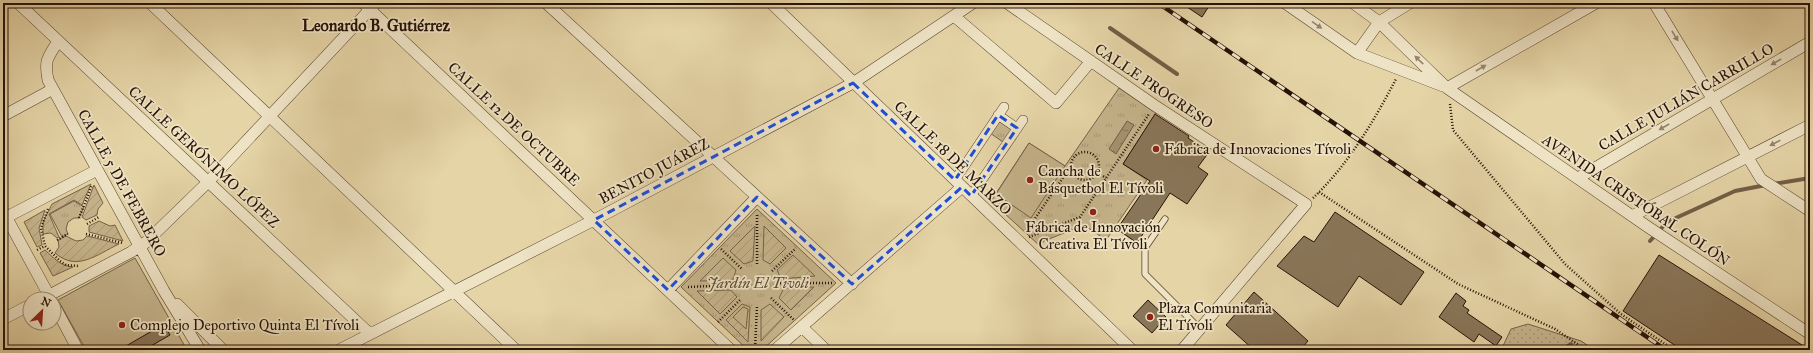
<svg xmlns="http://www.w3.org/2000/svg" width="1813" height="353" viewBox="0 0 1813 353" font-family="'IM FELL Great Primer',serif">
	<defs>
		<pattern id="grass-dots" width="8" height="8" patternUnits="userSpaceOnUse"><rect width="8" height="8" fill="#c5b38b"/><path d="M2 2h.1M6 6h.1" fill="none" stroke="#a99976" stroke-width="1.8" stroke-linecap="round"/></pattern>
		<pattern id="park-tufts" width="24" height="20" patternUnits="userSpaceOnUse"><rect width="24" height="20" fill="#c5b38b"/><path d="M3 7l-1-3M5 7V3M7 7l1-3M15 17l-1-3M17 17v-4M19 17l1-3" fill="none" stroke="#a99976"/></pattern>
		<pattern id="garden-furrows" width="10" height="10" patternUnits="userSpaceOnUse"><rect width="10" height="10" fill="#c5b38b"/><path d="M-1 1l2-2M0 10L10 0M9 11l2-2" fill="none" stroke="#a99976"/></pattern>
		<pattern id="water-ripples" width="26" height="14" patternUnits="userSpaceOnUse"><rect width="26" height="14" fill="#a4926f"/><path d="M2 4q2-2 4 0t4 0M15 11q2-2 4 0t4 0" fill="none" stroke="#857659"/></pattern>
	</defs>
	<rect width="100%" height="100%" fill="#e5d4a6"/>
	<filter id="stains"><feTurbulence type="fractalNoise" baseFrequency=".005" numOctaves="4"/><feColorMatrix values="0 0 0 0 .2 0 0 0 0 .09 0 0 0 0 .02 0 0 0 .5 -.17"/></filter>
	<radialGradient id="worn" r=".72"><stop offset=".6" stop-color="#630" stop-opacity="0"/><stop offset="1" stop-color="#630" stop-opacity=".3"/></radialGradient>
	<path fill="url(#grass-dots)" stroke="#766248" d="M1528,324L1581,341L1595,350H1493L1503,346L1511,329Z"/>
	<path fill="url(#park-tufts)" stroke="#766248" d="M1119,88L1156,113L1123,164L1147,180L1106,240L1084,225L1044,241L1040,246L991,201L1029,143L1065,166Z
		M999,119L1013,128L1003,142L990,133Z
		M74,201L84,207L79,218H74L68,222L66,229L68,234L62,237L50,214Z
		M757,209L836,283L762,350H748L681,287Z"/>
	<path fill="url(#garden-furrows)" stroke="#766248" d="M91,184L82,205L74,200L49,214L59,237L57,238L51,233L43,234V222L52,204Z
		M94,185L103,203L98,209L97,215L86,220L82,217Z
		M45,210L39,228L42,245L37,247L24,222Z
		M99,221L110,226L115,225L123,241L89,232V226Z
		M755,226L753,261L744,264L730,251Z
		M764,226L786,248L770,264L763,260Z
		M66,236L76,241L83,240L87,236L119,244C96,255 77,272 55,253L59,247L58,240Z
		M45,250C54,258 60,266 73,267L53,276L40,253Z
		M793,255L815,276L781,279L777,270Z
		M723,258L736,270L733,280L700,281Z
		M814,287L791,310L779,298L784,288Z
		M731,290L737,297L720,314L697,291Z
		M742,304L750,307L748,342L726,320Z
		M770,304L784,317L761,341V310Z"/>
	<path fill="#c5b38b" stroke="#766248" d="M1029,143L1065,166L1031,218L996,194Z
		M135,258L187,350H86L58,300Z
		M743,307L748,309L746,329L733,317Z"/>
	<path fill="url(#water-ripples)" stroke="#725e45" d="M1127,121L1134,125L1116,154L1109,149Z"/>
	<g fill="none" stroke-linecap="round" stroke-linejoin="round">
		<path stroke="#725e45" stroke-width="4" d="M1110,28L1177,74
			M1773,184L1810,178
			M1650,241L1667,222L1735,191L1766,185
			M1562,350L1571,344"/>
	</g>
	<path fill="#897659" stroke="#261105" d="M1181,3H1211L1202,17Z
		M1155,114L1189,136L1188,138L1209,152L1198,167L1208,174L1187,204L1170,193L1137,243L1117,229L1150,181L1123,164Z
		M1335,212L1424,272L1401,305L1359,276L1338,307L1277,266L1304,236L1314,242Z
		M1659,255L1810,350H1682L1623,311Z
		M1254,292L1308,341L1300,350H1254L1226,325Z
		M1456,293L1466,301L1463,306L1469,310L1467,313L1502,337L1496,346L1479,334L1474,342L1439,317Z
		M1148,300L1166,317L1152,333L1133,316Z
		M164,324L170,335L144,350H119Z"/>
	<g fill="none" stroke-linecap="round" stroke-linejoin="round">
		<defs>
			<path id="service" d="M1165,219L1145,248V274L1200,329"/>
			<path id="pedestrian" d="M998,115L1017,128
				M955,180L1004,107
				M971,196L1023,120"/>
			<path id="minor" d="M18,3L370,334
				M150,3L516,350
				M363,3L731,350
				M546,3L852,284
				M771,3L1132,350
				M1007,3L1154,105L1306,204L1182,350
				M1285,3L1357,53L1443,86
				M1353,3L1379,22L1447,88L1648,227L1810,334
				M1654,3L1761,179L1810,211
				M954,16L1056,103L1091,61
				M58,41C48,58 44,59 48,80L164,291L200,350
				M1357,53L1379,22L1410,3
				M1447,88L1596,3
				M3,116L53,89
				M1578,178L1810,42
				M3,211L51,299
				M1632,216L1810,125
				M3,219L97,170
				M668,290L757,197
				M42,299L131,252L145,243L208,182L376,3
				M177,304L223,350
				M54,305L78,350
				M3,319L30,305
				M802,327L826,350
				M339,350L594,220L853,83L973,3
				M775,350L962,187"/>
		</defs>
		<use href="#service" stroke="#56422d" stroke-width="7"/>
		<use href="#pedestrian" stroke="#56422d" stroke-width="10"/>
		<use href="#minor" stroke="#56422d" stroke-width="12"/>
		<path stroke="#261105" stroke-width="2.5" stroke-dasharray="1 2" stroke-linecap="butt" d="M1450,104L1453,130L1565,264L1621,314L1674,350
			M1071 166a14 14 0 1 1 28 0a14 14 0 1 1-28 0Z
			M1098,173L1106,178
			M1319,192L1458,284L1555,329L1586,350
			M1313,198C1348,165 1374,121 1396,79
			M48,209L41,228L45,246L60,261L66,265L79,266
			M79,218L92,185
			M1032,223L1038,234
			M87,224L99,217
			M1025,233L1071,166
			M86,234L123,243
			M1029,237L1080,217L1149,114
			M57,240L68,234
			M721,249L742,269
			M37,250L45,246
			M757,264V214
			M772,271L796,248
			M777,283H833
			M688,287L736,285
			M771,298L794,320
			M718,322L741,299
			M755,350L757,305"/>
		<use href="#service" stroke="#eee3c5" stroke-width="5.5"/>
		<use href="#pedestrian" stroke="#eee3c5" stroke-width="9"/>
		<use href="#minor" stroke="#eee3c5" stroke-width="11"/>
		<defs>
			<path id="rail" d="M1158,3L1666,350"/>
		</defs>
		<use href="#rail" stroke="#261105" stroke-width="4.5"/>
		<use href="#rail" stroke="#eee3c5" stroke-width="3" stroke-dasharray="9" stroke-linecap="butt"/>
	</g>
	<defs><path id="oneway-solid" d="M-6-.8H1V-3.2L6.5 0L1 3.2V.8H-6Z"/></defs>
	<g fill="#94846f">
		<use href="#oneway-solid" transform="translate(1317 25) rotate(35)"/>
		<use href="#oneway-solid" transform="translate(1675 36) rotate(59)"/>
		<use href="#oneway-solid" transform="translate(1419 60) rotate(-136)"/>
		<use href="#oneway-solid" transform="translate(1776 62) rotate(150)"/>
		<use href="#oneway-solid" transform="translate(1481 68) rotate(-30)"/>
		<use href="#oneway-solid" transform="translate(1664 127) rotate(150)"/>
		<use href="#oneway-solid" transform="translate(1775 143) rotate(153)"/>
	</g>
	<path fill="none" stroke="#1d4ed8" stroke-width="3" stroke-dasharray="8 5" stroke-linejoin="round" d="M853,83L955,180L998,115L1017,128L971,196L962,187L852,284L757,197L668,290L594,220Z"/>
	<g fill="#8f2418" stroke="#eee3c5" stroke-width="1.5">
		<circle cx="1156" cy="149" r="4"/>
		<circle cx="1030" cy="180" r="4"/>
		<circle cx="1093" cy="212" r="4"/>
		<circle cx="1150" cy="317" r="4"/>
		<circle cx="122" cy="325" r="4"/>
	</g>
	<g text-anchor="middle" stroke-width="3.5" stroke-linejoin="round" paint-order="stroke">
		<g font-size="15" fill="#261105" stroke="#eee3c5">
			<text transform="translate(1154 86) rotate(34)" y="5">CALLE PROGRESO</text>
			<text transform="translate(1686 97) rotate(-30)" y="5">CALLE JULIÁN CARRILLO</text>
			<text transform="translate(514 124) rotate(43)" y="5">CALLE 12 DE OCTUBRE</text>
			<text transform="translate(204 157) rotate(43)" y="5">CALLE GERÓNIMO LÓPEZ</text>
			<text transform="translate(953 158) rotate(44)" y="5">CALLE 18 DE MARZO</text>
			<text transform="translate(654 171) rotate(-28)" y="5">BENITO JUÁREZ</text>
			<text transform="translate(122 183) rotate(61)" y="5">CALLE 5 DE FEBRERO</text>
			<text transform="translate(1636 200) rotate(34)" y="5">AVENIDA CRISTÓBAL COLÓN</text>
		</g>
		<g font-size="15" fill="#261105" stroke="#eee3c5" text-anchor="start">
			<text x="1164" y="154">Fábrica de Innovaciones Tívoli</text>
			<text x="1038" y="176">Cancha de<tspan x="1038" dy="17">Básquetbol El Tívoli</tspan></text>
			<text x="1093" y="232" text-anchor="middle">Fábrica de Innovación<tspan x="1093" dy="17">Creativa El Tívoli</tspan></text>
			<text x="1158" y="313">Plaza Comunitaria<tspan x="1158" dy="17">El Tívoli</tspan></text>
			<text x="130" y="330">Complejo Deportivo Quinta El Tívoli</text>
		</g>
		<g font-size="15" font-style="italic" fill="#5e4a34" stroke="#eee3c5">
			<text x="758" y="288">Jardín El Tivoli</text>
		</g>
		<g font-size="16" font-weight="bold" fill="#261105" stroke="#eee3c5">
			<text x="376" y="31">Leonardo B. Gutiérrez</text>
		</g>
	</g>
	<rect width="1813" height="353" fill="none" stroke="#e5d4a6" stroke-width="16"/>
	<rect x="4" y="4" width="1805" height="345" fill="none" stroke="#261105" stroke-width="2"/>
	<rect x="8" y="8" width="1797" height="337" fill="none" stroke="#261105"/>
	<g transform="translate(42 311) rotate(25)"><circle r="19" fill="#eee3c5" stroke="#9e8f78"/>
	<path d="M0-3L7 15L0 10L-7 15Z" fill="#8f2418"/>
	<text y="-6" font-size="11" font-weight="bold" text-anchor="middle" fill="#261105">N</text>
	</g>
	<rect width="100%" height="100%" filter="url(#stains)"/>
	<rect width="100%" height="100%" fill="url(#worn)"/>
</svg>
